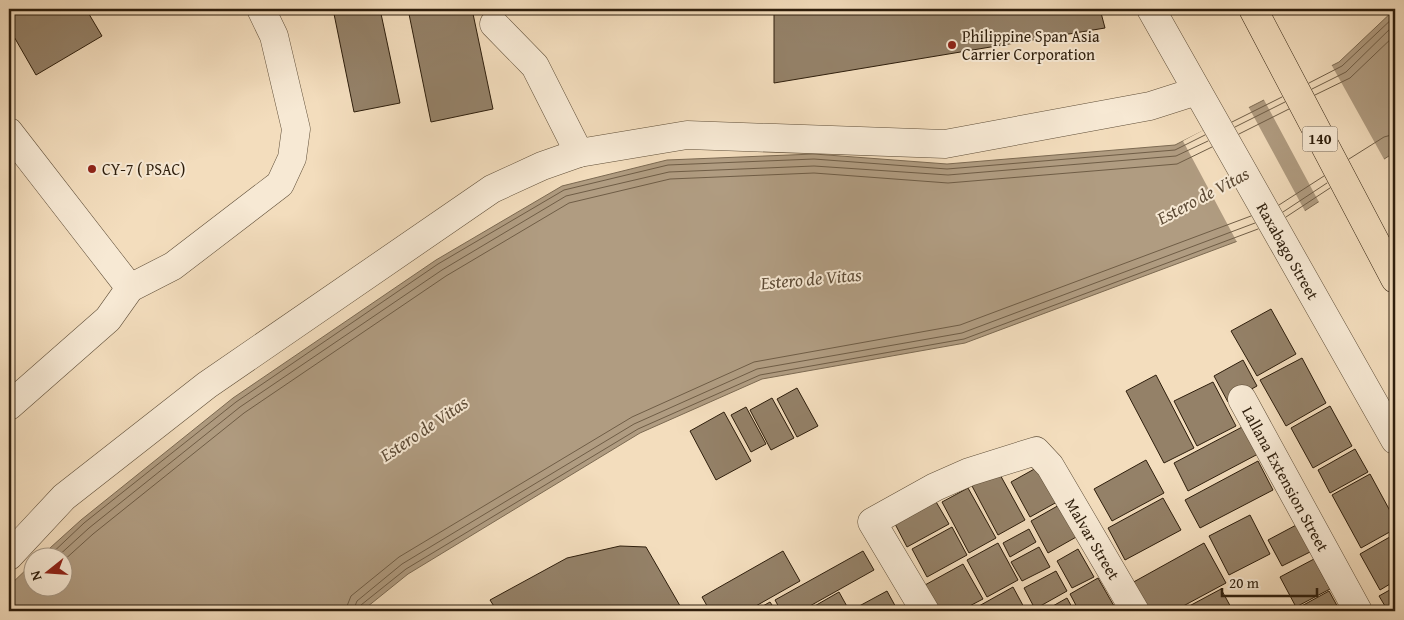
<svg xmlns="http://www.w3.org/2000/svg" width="1404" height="620" viewBox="0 0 1404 620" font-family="'Gentium Book Plus',serif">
	<rect width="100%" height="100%" fill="#f3ddbd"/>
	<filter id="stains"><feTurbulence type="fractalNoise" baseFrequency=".004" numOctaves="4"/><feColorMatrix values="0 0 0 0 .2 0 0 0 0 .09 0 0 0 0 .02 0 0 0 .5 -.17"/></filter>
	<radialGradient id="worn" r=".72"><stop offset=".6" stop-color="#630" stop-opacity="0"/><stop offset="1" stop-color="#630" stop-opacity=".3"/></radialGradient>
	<path fill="#b09c81" stroke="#7c6a52" d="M1395,9V152L1286,223L965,343L762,379L640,433L408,574L362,611H9V586L32,564V588H62V558L40,557L81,520L233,398L436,260L562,186L667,160L814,154L947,164L1175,145L1339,62Z"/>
	<path fill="#f3ddbd" d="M1331,64L1385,161L1320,204L1263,98Z
		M1248,106L1306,213L1287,226L1238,244L1183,141Z"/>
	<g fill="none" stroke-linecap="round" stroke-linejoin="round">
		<path stroke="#6f5d46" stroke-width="1" d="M1309,83L1342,66L1395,16
			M1312,89L1346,72L1395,24
			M1315,95L1350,78L1395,35
			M1232,122L1282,97
			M1235,127L1285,102
			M1239,134L1289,109
			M1349,159L1384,137L1395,134
			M1279,205L1324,176
			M1283,212L1327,183
			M1286,217L1330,188
			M47,558L84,523L236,402L438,264L564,190L668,165L814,159L947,169L1175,150L1205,135
			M56,558L89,528L240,407L442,270L566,196L669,172L814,166L948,175L1176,156L1208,141
			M62,562L93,534L244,413L446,276L569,203L670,179L814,173L948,183L1177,164L1212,147
			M345,611L351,596L399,557L632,417L754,362L960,325L1251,216
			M353,611L357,601L402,564L634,424L757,369L962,333L1255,223
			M359,611L361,605L406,569L638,429L760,375L964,339L1258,229"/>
	</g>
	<path fill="#948168" stroke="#2e1e0c" d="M9,9H86L102,36L36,75L9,28Z
		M333,9H380L400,103L354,112Z
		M434,9H472L493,109L431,122L409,14Z
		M774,9H1100L1105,28L774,83Z
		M1271,309L1296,354L1257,376L1231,331Z
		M1302,358L1326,403L1286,426L1260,380Z
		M1243,360L1257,386L1228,402L1214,376Z
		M1156,375L1194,448L1164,463L1126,391Z
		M1213,382L1236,426L1197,446L1174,401Z
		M797,388L818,426L797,437L777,399Z
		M772,398L794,438L771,450L750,410Z
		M1330,406L1352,446L1313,468L1291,428Z
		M746,407L766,444L751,452L731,415Z
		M724,412L751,461L716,480L690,431Z
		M1244,426L1258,454L1188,491L1174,463Z
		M1355,449L1368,472L1330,493L1318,470Z
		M1146,460L1164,493L1112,521L1094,489Z
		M1258,461L1273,490L1200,528L1185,500Z
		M1038,467L1057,502L1030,517L1011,482Z
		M998,471L1025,520L998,535L972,486Z
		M1370,474L1395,520V529L1361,548L1332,495Z
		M968,488L996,538L969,553L942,502Z
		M1163,498L1181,530L1125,560L1108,528Z
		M935,500L949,524L907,547L894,522Z
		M1061,504L1078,536L1048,553L1031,521Z
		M1250,515L1270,554L1229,575L1209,536Z
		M1300,523L1314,550L1282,566L1268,540Z
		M952,527L967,555L927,577L912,549Z
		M1029,529L1036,542L1010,557L1003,543Z
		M1395,534V581L1380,590L1360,554Z
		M998,543L1018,580L987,597L967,560Z
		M1204,543L1226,583L1174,611H1146L1130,584Z
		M620,546L646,547L683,611H497L490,600L567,558Z
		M1039,547L1050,567L1022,581L1011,562Z
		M1078,549L1094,577L1072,588L1057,561Z
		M783,551L800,581L747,611H710L702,597Z
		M863,551L874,570L801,611H781L775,600Z
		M1314,559L1330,589L1296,607L1280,577Z
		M963,564L983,599L960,611H939L925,585Z
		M1056,571L1067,591L1035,609L1024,588Z
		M1098,578L1114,606L1105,611H1079L1070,594Z
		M1013,587L1026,611H970Z
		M1395,587V611H1388L1379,596Z
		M1221,589L1233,611H1180Z
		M887,591L898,611H850Z
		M1329,591L1340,611H1299L1298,608Z
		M839,592L849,610L806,611Z
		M1067,598L1074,611H1044Z
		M770,602L776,611H754Z"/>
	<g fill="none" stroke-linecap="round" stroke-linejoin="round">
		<defs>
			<g id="minor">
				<path id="s1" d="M1151,9L1395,440"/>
				<path d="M494,24L535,66L579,153"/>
				<path d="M9,132L130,288"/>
				<path id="s2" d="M1242,399L1358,611"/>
				<path d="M9,406L108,319L130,288L173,266L280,184L292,158L296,129L274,36L261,9"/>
				<path d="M9,556L64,497L207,385L492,189L542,166L579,153L687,135L945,144L1150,106L1197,91"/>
				<path id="s3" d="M925,611L872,522L935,487L969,472L1036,451L1050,466L1135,611"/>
			</g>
			<path id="major" d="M1253,9L1395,279"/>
		</defs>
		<use href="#minor" stroke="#5f4e38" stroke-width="29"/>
		<use href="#major" stroke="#2e1e0c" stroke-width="29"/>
		<use href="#minor" stroke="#f7e9d4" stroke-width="28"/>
		<use href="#major" stroke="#f3ddbd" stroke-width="28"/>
	</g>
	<g fill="#8f2418" stroke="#f7e9d4" stroke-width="2">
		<circle cx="952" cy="45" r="5"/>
		<circle cx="92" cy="169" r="5"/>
	</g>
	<g text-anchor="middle" stroke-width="4" stroke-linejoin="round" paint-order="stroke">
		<rect fill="#f7e9d4" stroke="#6a5b48" stroke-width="1" x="1302.5" y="126.5" width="35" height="25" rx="4"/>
		<g font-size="15" font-weight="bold" fill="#2e1e0c">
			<text x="1320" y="144">140</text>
		</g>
		<g font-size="16" fill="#2e1e0c" stroke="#f7e9d4" text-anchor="start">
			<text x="962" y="42">Philippine Span Asia<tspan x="962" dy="18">Carrier Corporation</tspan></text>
			<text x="102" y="175">CY-7 ( PSAC)</text>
		</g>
		<g font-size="16" fill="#2e1e0c" stroke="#f7e9d4">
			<text dy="6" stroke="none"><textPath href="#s1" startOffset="278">Raxabago Street</textPath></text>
			<text dy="6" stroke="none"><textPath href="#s2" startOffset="91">Lallana Extension Street</textPath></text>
			<text dy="6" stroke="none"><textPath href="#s3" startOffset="388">Malvar Street</textPath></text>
		</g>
		<g font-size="18" font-style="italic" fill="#5c4a35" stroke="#f7e9d4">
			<text transform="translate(1203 196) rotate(-28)" y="6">Estero de Vitas</text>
			<text transform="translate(811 279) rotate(-5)" y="6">Estero de Vitas</text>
			<text transform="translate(424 429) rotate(-34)" y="6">Estero de Vitas</text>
		</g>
	</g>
	<rect width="1404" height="620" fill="none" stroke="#f3ddbd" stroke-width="30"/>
	<rect x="10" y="10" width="1384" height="600" fill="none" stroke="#2e1e0c" stroke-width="2.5"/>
	<rect x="15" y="15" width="1374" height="590" fill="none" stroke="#2e1e0c"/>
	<g transform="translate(48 572) rotate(253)"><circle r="24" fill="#f7e9d4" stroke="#a79884"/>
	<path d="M0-4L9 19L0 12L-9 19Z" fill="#8f2418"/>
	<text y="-8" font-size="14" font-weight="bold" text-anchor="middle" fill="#2e1e0c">N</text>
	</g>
	<path d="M1222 588v8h95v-8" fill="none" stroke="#2e1e0c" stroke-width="2.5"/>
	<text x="1229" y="588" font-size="15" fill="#2e1e0c" stroke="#f7e9d4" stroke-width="4" paint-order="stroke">20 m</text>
	<rect width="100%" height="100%" filter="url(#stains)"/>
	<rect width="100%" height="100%" fill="url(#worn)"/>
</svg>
